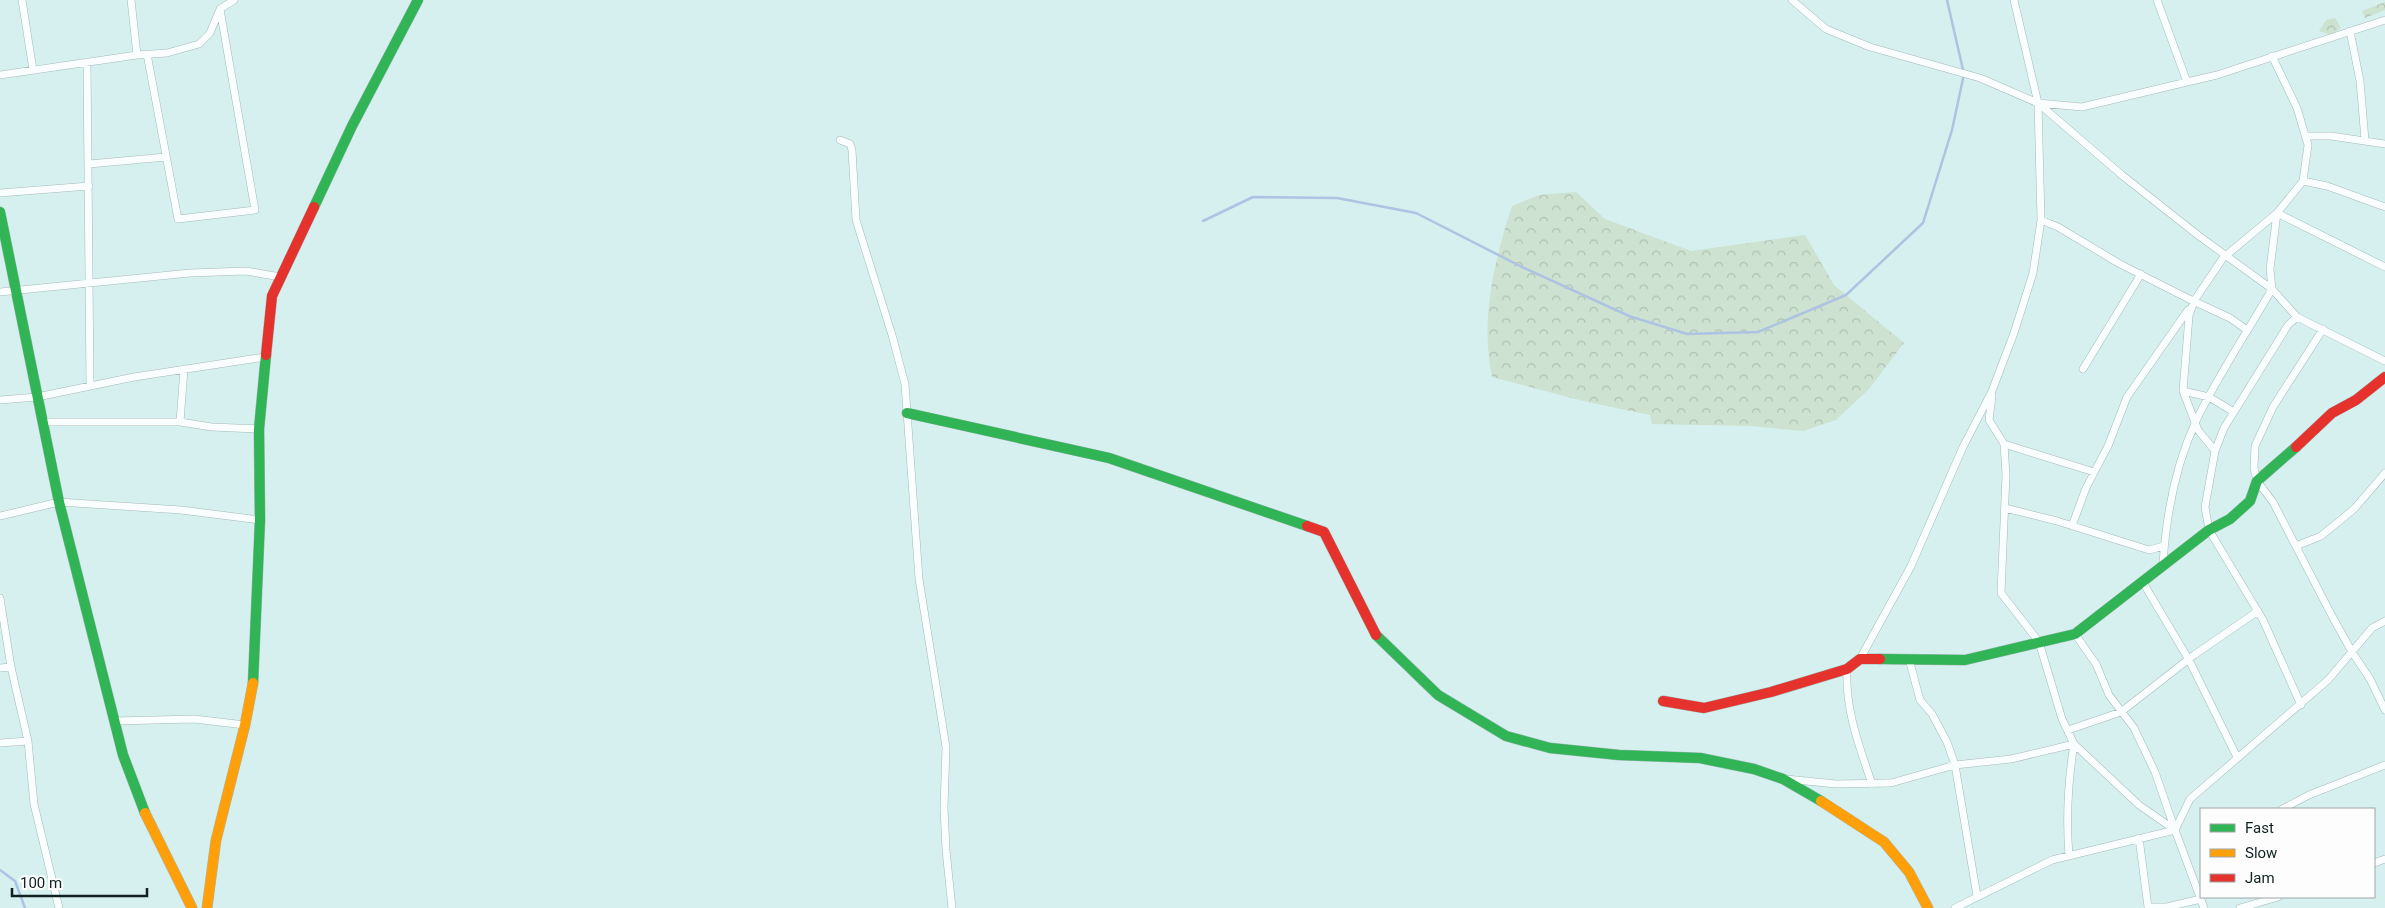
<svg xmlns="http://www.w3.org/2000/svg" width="2385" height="908" viewBox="0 0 2385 908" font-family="Roboto,sans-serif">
	<defs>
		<pattern id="forest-crowns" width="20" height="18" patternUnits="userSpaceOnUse" patternTransform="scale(1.25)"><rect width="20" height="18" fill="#cde2d0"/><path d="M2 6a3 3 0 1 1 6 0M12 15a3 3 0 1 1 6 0" fill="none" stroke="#afc2b2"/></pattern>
	</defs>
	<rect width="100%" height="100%" fill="#d6f0f0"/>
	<path fill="url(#forest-crowns)" d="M2385,2V10L2365,18L2362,11Z
		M2335,18L2341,28L2331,35L2319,31L2326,20Z
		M1576,192L1605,219L1691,251L1805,235L1834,285L1904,343L1869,389L1836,420L1803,431L1750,426L1652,424L1650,415L1587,402L1492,377C1480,320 1494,261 1512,206L1539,195Z"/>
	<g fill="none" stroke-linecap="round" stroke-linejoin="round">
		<path stroke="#adc3e2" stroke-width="2.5" d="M1203,221L1253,197L1337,198L1416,213L1520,266L1629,316L1687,334L1758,332L1846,295L1923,223L1952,130L1964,74L1947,0
			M0,870L15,881L25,908"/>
		<defs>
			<path id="street" d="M22,0L33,70
				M131,0L137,55
				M1792,0L1826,29L1870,47L1980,78L2038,103L2123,176L2199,236L2272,289L2297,317L2385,361
				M2157,0L2187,82
				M2350,31L2360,81L2365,140
				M147,54L178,219L255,210L220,9
				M87,62L90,386
				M0,75L137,55L167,53L199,44L210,33L220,9L234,0
				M2038,103L2082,107L2187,82L2217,75L2385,20
				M2305,136H2331L2385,144
				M840,140L850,144L852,150L856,220L892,335L905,384L919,579L946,747L944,808L946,850L952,908
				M89,164L166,157
				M2303,181L2327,186L2385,207
				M0,193L89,186
				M2041,220L2058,227L2120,264L2189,299L2230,318L2247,330
				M0,292L190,273L246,271L280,277
				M2297,317L2288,325L2224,428L2215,451L2205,507L2209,530L2263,620L2301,705
				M2323,329L2273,407L2255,446L2254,468L2257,481L2273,502L2332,616L2352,652L2370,679L2385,710
				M2083,369L2141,274
				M2183,391L2209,397L2234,412
				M1992,396L1989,420L2004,444L2006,475L2001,593L2039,642L2062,719L2074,744L2139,805L2175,830L2204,908
				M0,400L37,397L134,377L265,357
				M42,422H180L212,427L259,429
				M180,422L184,369
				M2004,444L2094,472
				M2215,451L2198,430L2183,391L2189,316L2194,301L2223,258L2277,213L2303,181L2308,145L2297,108L2272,56
				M2005,508L2057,521L2149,550L2164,546
				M0,516L59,502L181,510L260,520
				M2072,526L2086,488L2108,446L2127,397L2188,310
				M2296,546L2321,536L2354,509L2385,473
				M2163,564C2166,517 2176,464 2196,421C2218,375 2247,333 2272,289L2270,269L2277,213L2385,267
				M2142,581L2189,660L2237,757
				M0,598L11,667L28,741L34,804L59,908
				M2075,634L2096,664L2109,695L2134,728L2155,772L2175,830
				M1860,659L1911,566L1963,447L1992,391L2014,333L2033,273L2041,220L2038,103L2014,0
				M1909,659L1920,700L1932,714L1947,742L1955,765L1977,896
				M0,668L11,667
				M1847,669C1845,709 1859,746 1872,784
				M115,721L194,719L245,725
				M2068,730L2121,712L2194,655L2258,611
				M0,743L28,741
				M1786,779L1836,784L1891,783L1955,765L2011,759L2074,744C2068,781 2066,818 2069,856
				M2282,809L2309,795L2385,765
				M2175,830L2190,799L2328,680L2372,628L2385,621
				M2139,838L2148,907H2167L2201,899
				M2374,863L2385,859
				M1955,908L2052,860L2175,830
				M2240,908L2278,897"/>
			<path id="fast" d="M314,207L352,126L418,0
				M0,212L59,502L123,755L145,813
				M907,413L1109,458L1307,526
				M1376,635L1438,695L1506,736L1550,748L1619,755L1700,758L1754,769L1783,779L1821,801
				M1880,659L1965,660L2075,634L2209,530L2230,519L2250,501L2257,481L2296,447
				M253,683L260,520L259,429L266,355"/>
			<path id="slow" d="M1821,801L1884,842L1909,872L1928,908
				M145,813L192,908
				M207,908L216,840L245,725L253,683"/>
			<path id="jam" d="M266,355L272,296L314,207
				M2296,447L2332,413L2356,400L2385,377
				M1307,526L1324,532L1376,635
				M1663,701L1704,708L1771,692L1847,669L1860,659H1880"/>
		</defs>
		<use href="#street" stroke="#a5b9b9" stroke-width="8"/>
		<use href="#fast" stroke="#a5b9b9" stroke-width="11"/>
		<use href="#slow" stroke="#a5b9b9" stroke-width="11"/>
		<use href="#jam" stroke="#a5b9b9" stroke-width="11"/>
		<use href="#street" stroke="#f9fdfd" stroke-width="7"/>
		<use href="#fast" stroke="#30b455" stroke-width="10"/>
		<use href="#slow" stroke="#ff9f0a" stroke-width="10"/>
		<use href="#jam" stroke="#e5322d" stroke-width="10"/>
	</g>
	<rect x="2200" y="808" width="175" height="90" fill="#fdfdfd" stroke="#9ea5a5"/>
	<rect x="2210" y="824" width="25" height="8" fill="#30b455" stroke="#9ea5a5"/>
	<text x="2245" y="833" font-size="15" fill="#0f2121">Fast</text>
	<rect x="2210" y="849" width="25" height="8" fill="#ff9f0a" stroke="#9ea5a5"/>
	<text x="2245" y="858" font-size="15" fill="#0f2121">Slow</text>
	<rect x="2210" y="874" width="25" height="8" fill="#e5322d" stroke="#9ea5a5"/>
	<text x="2245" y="883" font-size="15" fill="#0f2121">Jam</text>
	<path d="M12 888v8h135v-8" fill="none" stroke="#0f2121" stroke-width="2.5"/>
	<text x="20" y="888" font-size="15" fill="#0f2121" stroke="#fdfdfd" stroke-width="4" paint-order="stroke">100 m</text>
</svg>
